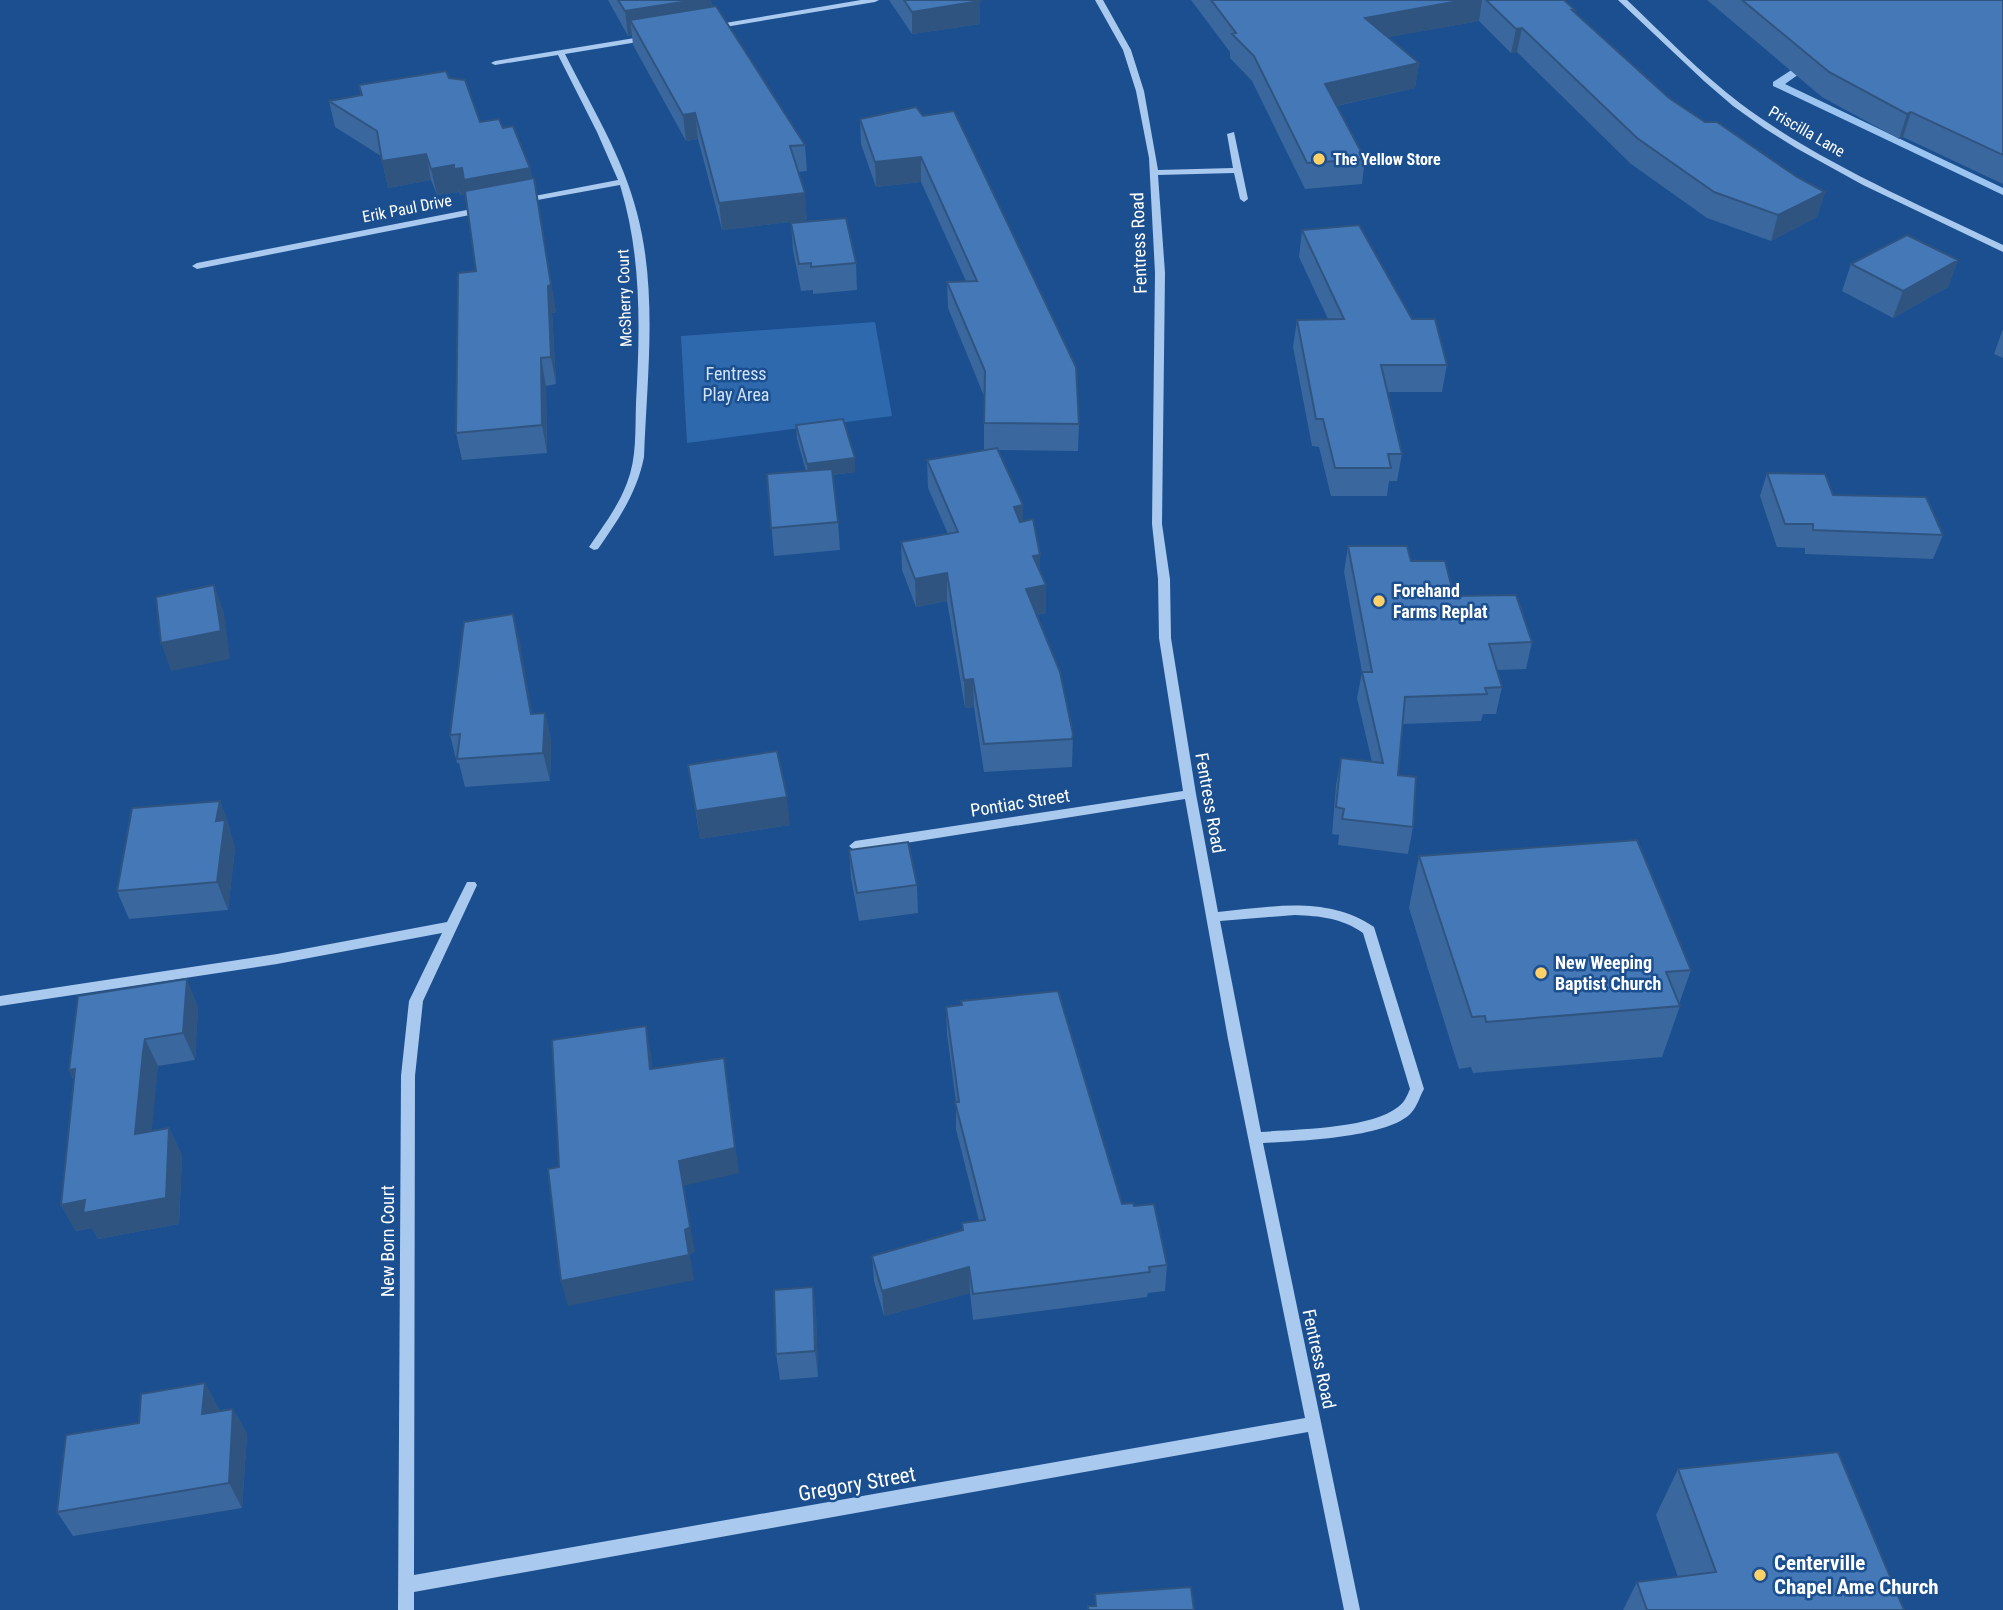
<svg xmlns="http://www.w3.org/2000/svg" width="2003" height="1610" viewBox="0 0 2003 1610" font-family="'Roboto Condensed',sans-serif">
	<rect width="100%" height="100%" fill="#1b4f8f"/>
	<path fill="#2e69ad" d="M875,322L892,416L687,443L681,336Z"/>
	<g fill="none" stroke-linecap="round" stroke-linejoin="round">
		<path fill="#9cc4f0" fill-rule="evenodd" d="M1807,60L1816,62L1785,84L2003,188V195L1773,86V82Z"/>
		<path fill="#a9c9ee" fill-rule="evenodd" d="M861,0H879L875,2L713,29L709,27L713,25Z
			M1095,0H1103L1131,50L1144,91L1158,170L1233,168L1227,134L1234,132L1248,199L1244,202L1240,199L1234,173L1158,175L1165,273L1162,524L1170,579L1171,638L1196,794L1218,912C1270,907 1327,895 1374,927L1424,1089C1420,1096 1417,1107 1411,1113C1388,1138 1297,1141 1263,1143L1360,1610H1344L1308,1432L414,1592V1610H398L401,1076L409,1001L442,933L277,964L0,1006V996L277,954L447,922L467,882H475L477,885L423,1001L415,1076L414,1575L1305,1418L1228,1039L1185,799L855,851L849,846L855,841L1183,791L1159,638L1158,579L1152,524L1155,273L1149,158L1136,91L1123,50ZM1295,915C1320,916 1342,918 1363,933L1410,1089C1407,1096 1404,1103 1398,1107C1371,1129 1296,1129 1261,1132L1220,921Z
			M1618,0H1627C1664,35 1700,73 1741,104C1821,163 1914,202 2003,245V252L1863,185L1796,148L1764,128L1733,106L1704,81Z
			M647,36L651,38L650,40L565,54C591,106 623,157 637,213C658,292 647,377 644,457C637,493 618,520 598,549L594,550L589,547C603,526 618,507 627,483C637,458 635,430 636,403C640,329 642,257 620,185L521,203V199L524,198L618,180L597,132L558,55L495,65L491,63L495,61Z
			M482,207L486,210L485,212L197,269L192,266L197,263Z"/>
	</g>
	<path fill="#3a679d" d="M608,0H711L712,7L805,145L807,171L798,172L807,220L722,230L698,139L686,141L633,45L632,35L628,36Z
		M889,0H979L980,24L912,34Z
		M1191,0H1564L1575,10L1574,12L1669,98L1705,122L1797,177L1825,192L1817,217L1771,241L1707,218L1631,164L1517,52L1511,53L1479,21L1388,37L1419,63L1415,88L1337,106L1365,159L1362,184L1305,189L1252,81L1230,58V52Z
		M1707,0H2003V184L1903,137L1899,139L1822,97Z
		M449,78L480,122L503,128L530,168L556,312L552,313L556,384L546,386L547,453L462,460L456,433L476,271L465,194L460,195L459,192L437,195L431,180L388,188L381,156L335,127L329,101L361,95L359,85Z
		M916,107L1079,424L1078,451L998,450L1023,505V521L1040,555V572L1046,613L1037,615L1073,734L1072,767L984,772L974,707L965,708L947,601L916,607L902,570L901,542L948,534L928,488L927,460L987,450H984V396L948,308L947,282L966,281L921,182L876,187L861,144L860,119Z
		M791,223L856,263L857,290L813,294V290L801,291L793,250Z
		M1302,230L1412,319L1447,365L1442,392H1388L1402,454L1397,481H1389L1387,496H1331L1319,447L1312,446L1293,347L1297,320L1328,319L1299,257Z
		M1958,260L1948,287L1893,318L1842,291L1851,264Z
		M2003,329V358L1994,354Z
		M796,425L855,458V472L832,475L838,522L840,550L774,556L767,474L806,471L797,439Z
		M1767,473L1833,495L1943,535L1933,559L1805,554V548L1777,547L1760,496Z
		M1348,546L1411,561L1454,596L1532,642L1526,669L1497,670L1502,687L1496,714H1483L1481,721L1403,724L1398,775L1413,827L1408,854L1338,845L1339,835L1332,834L1336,785L1341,758L1372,762L1357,698L1362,672L1344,572Z
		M513,614L532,714L545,713L551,741L550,781L465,787L459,763H457L450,735Z
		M688,765L790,825L700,839Z
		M220,801L230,829V832L235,848L228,910L129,919L117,891Z
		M849,850L917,885L918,913L859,921L851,878Z
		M1419,856L1691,970L1679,1004L1680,1006L1662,1057L1473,1073L1471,1067L1459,1069L1409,908Z
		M961,1001L1122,1204L1134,1206L1167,1265L1165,1291L1148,1293L1147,1297L973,1320L970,1293L884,1316L874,1281L872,1256L962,1230V1223L979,1221L956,1129V1102L947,1034L946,1007L961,1005Z
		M198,1007L195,1060L158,1066L156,1080L151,1131L169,1128L182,1155L179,1224L98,1239L92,1228L76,1231L61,1205L74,1081L69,1070Z
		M813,1287L816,1313L818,1377L780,1380L776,1354Z
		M205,1383L219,1409V1411L233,1409L247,1434L242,1508L73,1536L57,1512L139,1423Z
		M1678,1469L1904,1610H1623L1637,1582L1678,1577L1656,1515Z"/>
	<path fill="#305480" d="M695,0H711L713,22L630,20L632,35L628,36L625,11Z
		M1464,0H1482L1479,21L1362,42L1365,18Z
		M980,1V24L912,34V12Z
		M1522,28L1517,52L1511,53L1516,29Z
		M1419,63L1415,88L1322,109L1325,84Z
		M1911,112L1903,137L1899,139L1907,114Z
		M695,113L698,139L686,141L683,115Z
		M426,154L431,180L388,188L382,161Z
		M921,157V182L876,187L875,162Z
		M454,165L459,192L437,195L431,169Z
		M462,168H530L534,194H466L460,195L454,169Z
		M534,178L556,312L552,313L556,384L551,357Z
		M1825,192L1817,217L1771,241L1778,215Z
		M805,193L807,220L722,230L719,203Z
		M1958,260L1948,287L1893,318L1903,291Z
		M541,358L546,386L547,453L542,425Z
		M855,458V472L808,478L807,464Z
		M1023,505V533L1014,507Z
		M1040,555V583L1033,556Z
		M947,573V601L916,607L915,579Z
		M214,585L224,613L230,659L171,671L161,643Z
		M1046,585V613L1026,617V589Z
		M513,614L520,642L537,742L531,714Z
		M973,679L974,707L965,708L964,680Z
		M545,713L551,741L550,781L543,753Z
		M787,797L790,825L700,839L696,811Z
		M220,801L230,829V832L235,848L228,910L217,882L216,821Z
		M187,979L198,1007L195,1060L183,1033Z
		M646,1026L651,1052L655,1095L650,1069Z
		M145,1039L158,1066L149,1161L135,1134Z
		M724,1058L739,1173L683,1186L695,1252L690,1255L694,1280L568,1306L561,1281L685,1230L679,1161Z
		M75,1069L83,1098L69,1070Z
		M169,1128L182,1155L179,1224L98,1239L92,1228L76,1231L61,1205Z
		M969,1267L970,1293L884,1316L882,1291Z
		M813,1287L816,1313L818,1377L815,1351Z
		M205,1383L219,1409L216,1439L202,1414Z
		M233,1409L247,1434L242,1508L229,1483Z"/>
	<path fill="#4478b7" stroke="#305480" stroke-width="2" d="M618,0H695L625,11Z
		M904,0H979L980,1L912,12Z
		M1211,0H1464L1365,18L1419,63L1325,84L1365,159L1307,163L1254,56L1232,34L1236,33Z
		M1486,0H1564L1575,10H1572L1669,98L1705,122H1717L1797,177L1825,192L1778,215L1714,192L1637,138L1522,28L1516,29Z
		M1742,0H2003V155L1911,112L1907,114L1829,72Z
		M716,6L805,145L790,146L805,193L719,203L695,113L683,115L630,20Z
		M446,71L449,78L465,80L480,122L499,119L503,128L513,126L530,168L464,180L462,168L454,169V165L431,169L426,154L382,161L377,131L329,101L362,95L359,85Z
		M916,107L923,116L954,111L1076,367L1079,424L984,423L985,371L947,282L977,281L921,157L875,162L860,119Z
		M534,178L551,285L548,286L551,357L541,358L542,425L456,433L458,273L476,271L465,191Z
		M846,218L856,263L811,267V263L799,264L791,223Z
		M1359,225L1412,319H1435L1447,365H1381L1402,454H1388L1391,468H1335L1323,419H1316L1297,320L1344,319L1302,230Z
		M1907,235L1958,260L1903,291L1851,264Z
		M843,419L855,458L807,464L796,425Z
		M997,448L1023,505L1014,507L1020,522L1033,519L1040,555L1033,556L1046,585L1026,589L1060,672L1073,734L1072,739L984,744L973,679L964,680L947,573L915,579L901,542L958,532L927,460Z
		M832,469L838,522L771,528L767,474Z
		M1767,473L1825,474L1833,495L1926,497L1943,535L1813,530V524H1785Z
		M1348,546H1407L1411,561H1445L1454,596L1516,595L1532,642L1489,644L1502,687L1485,688L1487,694L1405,697L1398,775L1416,777L1413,827L1342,819L1344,809L1336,807L1341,758L1383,763L1362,672H1372Z
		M214,585L221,631L161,643L156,597Z
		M513,614L531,714L545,713L543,753L457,759L460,734L450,735L464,622Z
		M777,751L787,797L696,811L688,765Z
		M220,801L216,821L225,820L217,882L117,891L132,808Z
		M1637,840L1691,970L1666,972L1680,1006L1486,1022L1485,1016L1472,1017L1419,856Z
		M908,842L917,885L857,893L849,850Z
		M187,979L183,1033L145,1039L143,1052L135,1134L169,1128L166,1198L83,1213L85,1200L61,1205L75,1069L69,1070L78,996Z
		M1058,991L1122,1204L1133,1203L1134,1206L1154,1204L1167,1265L1149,1267L1150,1272L973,1294L969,1267L882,1291L872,1256L963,1230L962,1223L985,1220L955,1102H959L946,1007L962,1005L961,1001Z
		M646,1026L650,1069L724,1058L735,1148L679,1161L690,1227L685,1230L689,1255L561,1281L548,1169L559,1167L552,1040Z
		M813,1287L815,1351L776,1354L774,1290Z
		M205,1383L202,1414L233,1409L229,1483L57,1512L66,1435L139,1423L141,1394Z
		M1838,1452L1904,1610H1647L1637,1582L1716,1572L1678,1469Z
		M1191,1587L1194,1610H1088V1606H1096L1095,1594Z"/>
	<g fill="#ffd166" stroke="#1b4f8f" stroke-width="2.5">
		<circle cx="1319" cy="159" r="7"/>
		<circle cx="1379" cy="601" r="7"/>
		<circle cx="1541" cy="973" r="7"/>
		<circle cx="1760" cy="1575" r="7"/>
	</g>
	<g text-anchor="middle" stroke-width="5" stroke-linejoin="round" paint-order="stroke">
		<g font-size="16" fill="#fff" stroke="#1b4f8f">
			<text transform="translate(1807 131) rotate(30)" y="6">Priscilla Lane</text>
			<text transform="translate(407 208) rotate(-11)" y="6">Erik Paul Drive</text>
			<text transform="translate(624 298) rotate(-92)" y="6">McSherry Court</text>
		</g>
		<g font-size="16" font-weight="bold" fill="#fff" stroke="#1b4f8f" text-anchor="start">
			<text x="1333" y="165">The Yellow Store</text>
		</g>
		<g font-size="18" fill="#fff" stroke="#1b4f8f">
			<text transform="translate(1139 243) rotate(-92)" y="6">Fentress Road</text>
			<text transform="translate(1020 803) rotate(-9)" y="6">Pontiac Street</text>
			<text transform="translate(1210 803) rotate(80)" y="6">Fentress Road</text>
			<text transform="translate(388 1241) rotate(-90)" y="6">New Born Court</text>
			<text transform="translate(1319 1359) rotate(78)" y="6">Fentress Road</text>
		</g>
		<g font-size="18" fill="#cfe3fa" stroke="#1b4f8f">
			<text x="736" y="380">Fentress<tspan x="736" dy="21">Play Area</tspan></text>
		</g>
		<g font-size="18" font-weight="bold" fill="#fff" stroke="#1b4f8f" text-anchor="start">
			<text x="1393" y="597">Forehand<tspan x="1393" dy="21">Farms Replat</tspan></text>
			<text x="1555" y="969">New Weeping<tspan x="1555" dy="21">Baptist Church</tspan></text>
		</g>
		<g font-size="21" fill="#fff" stroke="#1b4f8f">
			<text transform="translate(857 1484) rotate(-10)" y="7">Gregory Street</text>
		</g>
		<g font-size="21" font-weight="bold" fill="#fff" stroke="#1b4f8f" text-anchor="start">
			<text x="1774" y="1570">Centerville<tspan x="1774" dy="24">Chapel Ame Church</tspan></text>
		</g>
	</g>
</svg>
